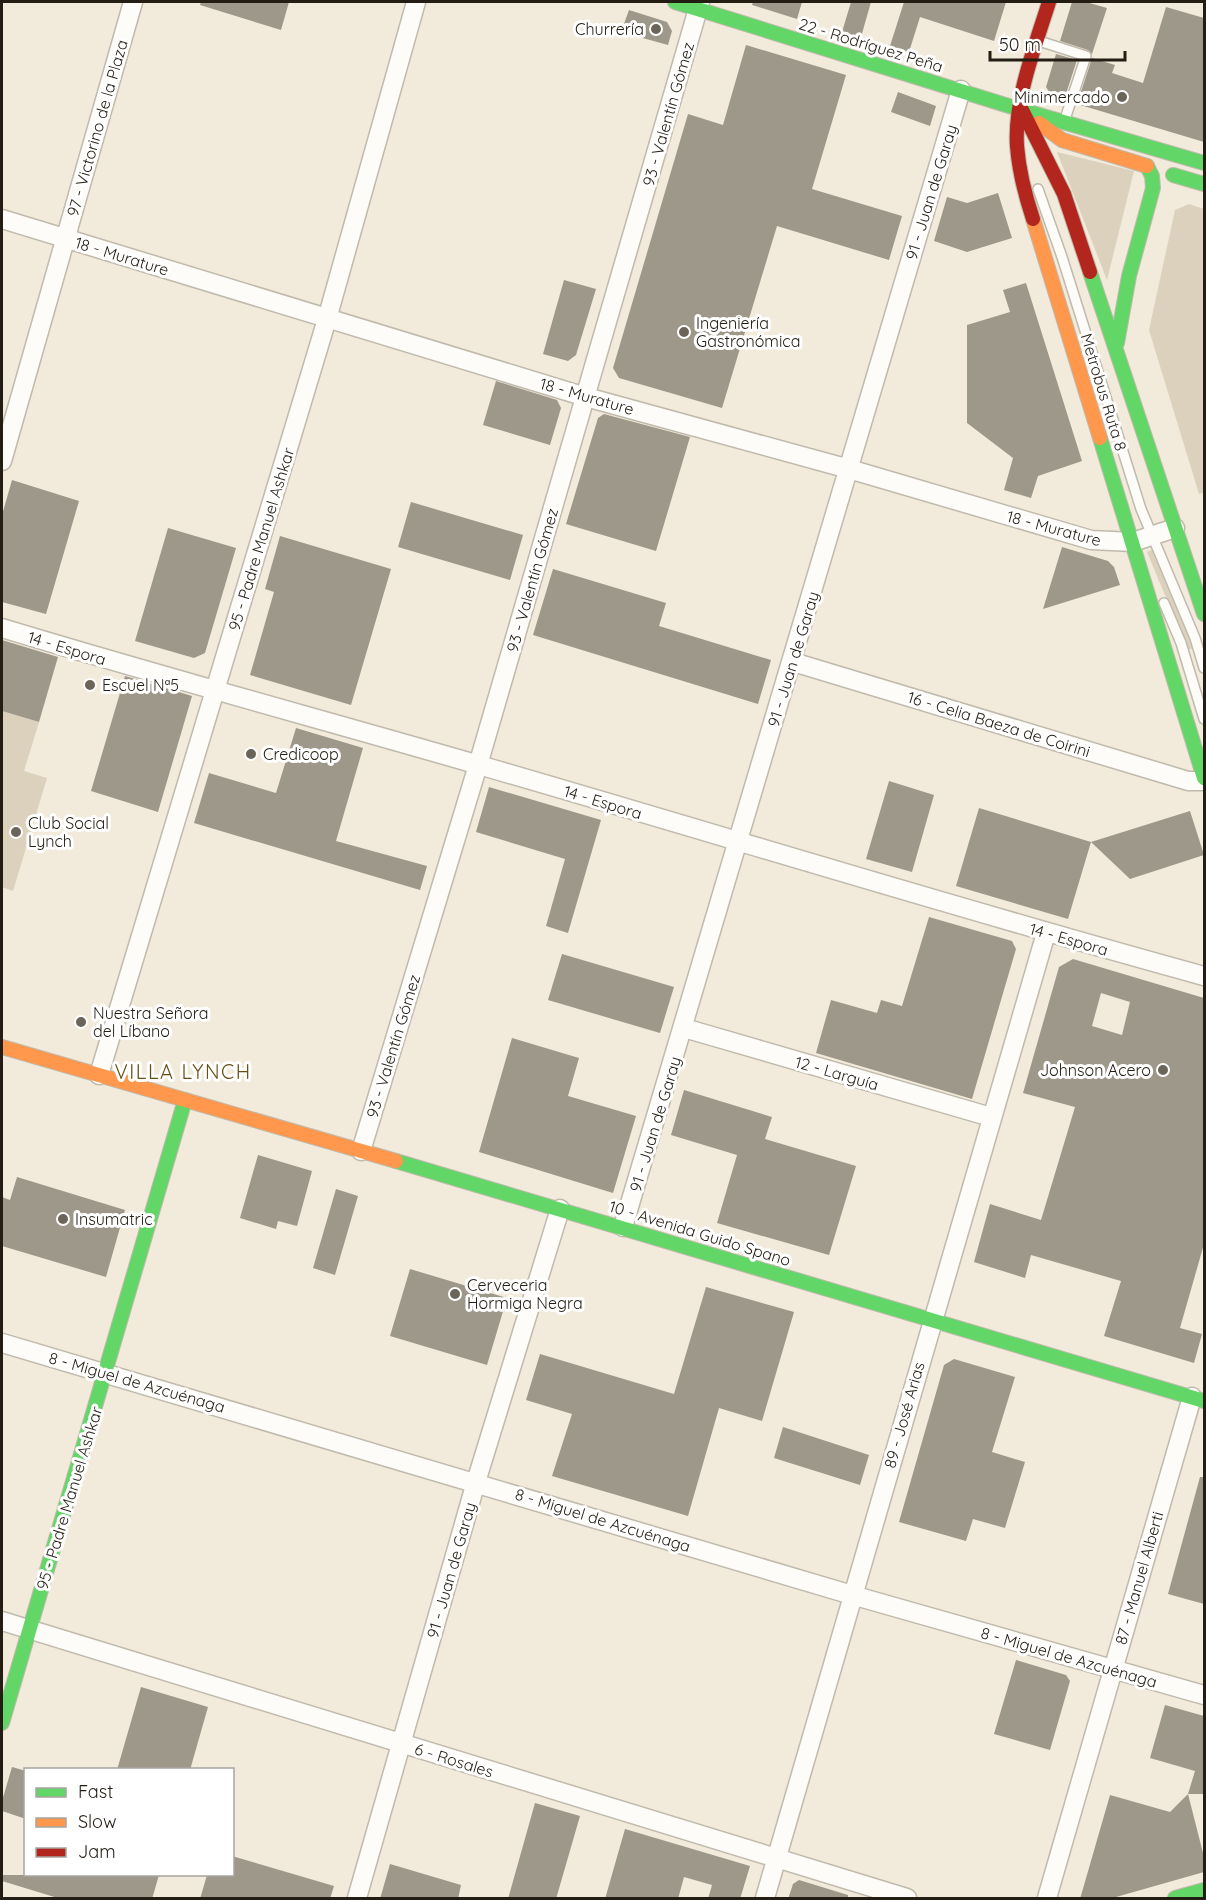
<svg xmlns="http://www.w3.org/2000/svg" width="1206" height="1900" viewBox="0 0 1206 1900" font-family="Quicksand,sans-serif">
	<rect width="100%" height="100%" fill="#f2eada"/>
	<path fill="#dcd1bc" d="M1057,152L1134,171L1107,280Z
		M1189,204L1204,209V493L1199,494L1149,330L1175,210Z
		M1152,550L1193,648L1188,650L1147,552Z
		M2,711L39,722L24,771L47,778L13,891L2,887Z"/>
	<path fill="#9e988b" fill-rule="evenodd" d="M201,2H289L281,30L200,5Z
		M753,2H802L797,19L752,5Z
		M851,2H871L861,37L842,32Z
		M904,2H1006L994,41L920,17L909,52L890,46Z
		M1072,2H1086L1107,8L1092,54L1088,50L1060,41Z
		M1166,7L1204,18V142L1077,104L1092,58L1115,65L1112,73L1143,83Z
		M629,10L667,22L672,31L668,45L621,32Z
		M746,45L846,75L812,189L902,216L889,260L777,226L722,408L619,378L613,368L688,114L723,125Z
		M1056,54L1077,60L1064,100L1052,96L1046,87Z
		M898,92L936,106L930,126L891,112Z
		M998,193L1012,238L967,252L934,241L947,197L967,203Z
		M564,280L596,289L576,355L568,361L543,354Z
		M1026,283L1082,461L1038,476L1031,498L1004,490L1013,458L967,423V325L1010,312L1003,290Z
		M496,381L557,400L561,408L550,445L483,425Z
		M604,414L690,437L656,551L566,524L598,418Z
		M12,480L79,501L46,614L2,602V515Z
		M411,502L523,535L510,580L398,547Z
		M168,528L236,548L205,653L194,658L135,641Z
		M280,536L391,569L351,705L250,675L274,592L265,589Z
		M1062,547L1108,561L1114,567L1120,585L1043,609Z
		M553,569L666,603L659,626L771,660L758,704L533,635Z
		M2,640L58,657L39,722L2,711Z
		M125,676L192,696L158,812L91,791Z
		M296,728L363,748L336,841L427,866L420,890L194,823L209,773L276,793Z
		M889,781L934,795L912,872L866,859Z
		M489,787L601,820L568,933L546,926L565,859L476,832Z
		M979,808L1091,842L1068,919L956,886Z
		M1190,811L1204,855L1130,879L1091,842Z
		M929,917L1012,941L1016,949L972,1099L816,1053L831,1000L877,1013L881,1000L902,1006Z
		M562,954L674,987L660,1033L548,1000Z
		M1073,959L1204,998V1244L1180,1328L1202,1334L1194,1363L1104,1336L1121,1281L1031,1255L1025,1278L974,1262L990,1204L1041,1220L1075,1107L1023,1093L1059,967ZM1101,993L1130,1002L1122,1035L1092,1026Z
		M512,1038L579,1058L568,1096L636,1116L613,1193L479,1152Z
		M684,1090L772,1117L765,1139L856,1166L829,1255L717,1223L737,1155L671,1135Z
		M258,1155L312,1171L297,1226L278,1221L276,1229L240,1218Z
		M17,1177L125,1210L106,1277L2,1246V1197L10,1200Z
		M336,1189L358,1196L335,1275L313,1268Z
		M410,1269L507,1298L487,1365L390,1336Z
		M706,1287L794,1312L762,1421L719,1408L688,1516L552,1476L572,1414L526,1400L540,1354L674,1394Z
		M954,1359L1015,1377L992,1452L1025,1462L1005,1528L973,1519L966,1541L899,1522L944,1365Z
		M783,1427L869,1455L860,1485L774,1458Z
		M1200,1477H1204V1604L1168,1594Z
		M1016,1660L1066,1675L1070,1681L1050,1750L994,1734Z
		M141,1687L208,1707L190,1770H117Z
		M1165,1705L1204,1716V1794H1188L1195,1771L1150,1758Z
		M12,1767L26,1771V1819L2,1811V1801Z
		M1188,1794L1204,1857V1872L1109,1899H1080L1110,1795L1170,1812Z
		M535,1803L580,1816L556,1899H508Z
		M625,1829L750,1866L740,1899H708L712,1885L684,1877L678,1899H605Z
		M232,1856L334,1886L330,1899H200L207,1875H232Z
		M390,1864L461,1885L458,1899H380Z
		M2,1875H159L152,1899H61L2,1881Z
		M799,1880L848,1895V1899H788L793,1884Z"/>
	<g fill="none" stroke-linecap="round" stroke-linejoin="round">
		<defs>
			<path id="lane" d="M1039,41L1086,56L1064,122
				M1038,189L1062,257L1141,509L1195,638L1204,668
				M1164,603L1181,643L1204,719"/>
			<path id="street" d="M2,219L586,397L849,469L1091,540L1133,542L1175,528
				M2,461L133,2
				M2,628C160,676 320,719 479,765C721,835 962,910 1204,976
				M793,662L1188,781H1204
				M684,1028L991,1117
				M99,1075L327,319L416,2
				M361,1151L478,765L700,2
				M623,1227L961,90
				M2,1343L852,1595L1204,1695
				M2,1621L907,1898
				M357,1898L476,1482L560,1209
				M765,1898L1046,933
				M1047,1898L1192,1397"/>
			<path id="fast" d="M675,2L1022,110L1204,163
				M1173,175L1204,184
				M1090,272L1204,614
				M1117,343L1129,276L1153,188L1152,176L1147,166
				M1100,438L1204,778
				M396,1161L1204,1401
				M2,1723L185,1100
				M1175,1898L1204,1890"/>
			<path id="slow" d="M1039,123L1062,140L1147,166
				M1033,219L1100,438
				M2,1047L396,1161"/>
			<path id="jam" d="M1022,110L1064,194L1090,272
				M1033,219C1025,195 1019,171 1017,146C1014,99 1035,47 1049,2"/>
		</defs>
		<use href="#lane" stroke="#c0baad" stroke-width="12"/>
		<use href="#street" stroke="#c0baad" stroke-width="21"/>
		<use href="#fast" stroke="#c0baad" stroke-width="16"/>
		<use href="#slow" stroke="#c0baad" stroke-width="16"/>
		<use href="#jam" stroke="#c0baad" stroke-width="16"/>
		<use href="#lane" stroke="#fdfcf9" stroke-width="9"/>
		<use href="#street" stroke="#fdfcf9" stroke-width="18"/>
		<use href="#fast" stroke="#63d668" stroke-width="14"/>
		<use href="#slow" stroke="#ff974d" stroke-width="14"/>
		<use href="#jam" stroke="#b3261e" stroke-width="14"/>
	</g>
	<g fill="#6b6559" stroke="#fff" stroke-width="2">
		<circle cx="656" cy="29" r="6"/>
		<circle cx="1122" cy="97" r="6"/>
		<circle cx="684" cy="332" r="6"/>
		<circle cx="90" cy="685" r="6"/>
		<circle cx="251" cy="754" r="6"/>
		<circle cx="16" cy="832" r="6"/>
		<circle cx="81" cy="1022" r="6"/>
		<circle cx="1163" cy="1070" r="6"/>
		<circle cx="63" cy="1219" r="6"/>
		<circle cx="455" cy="1294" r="6"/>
	</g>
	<g text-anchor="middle" stroke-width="6" stroke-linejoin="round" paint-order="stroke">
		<g font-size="16" fill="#231d13" stroke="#fff" text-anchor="start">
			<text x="644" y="35" text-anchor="end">Churrería</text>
			<text x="1110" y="103" text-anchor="end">Minimercado</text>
			<text x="696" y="329">Ingeniería<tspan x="696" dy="18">Gastronómica</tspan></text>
			<text x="102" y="691">Escuel Nª5</text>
			<text x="263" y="760">Credicoop</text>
			<text x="28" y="829">Club Social<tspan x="28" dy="18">Lynch</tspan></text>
			<text x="93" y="1019">Nuestra Señora<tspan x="93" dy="18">del Líbano</tspan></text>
			<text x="1151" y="1076" text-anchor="end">Johnson Acero</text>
			<text x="75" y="1225">Insumatric</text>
			<text x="467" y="1291">Cerveceria<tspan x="467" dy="18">Hormiga Negra</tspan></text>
		</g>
		<g font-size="16" fill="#231d13" stroke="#fff">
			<text transform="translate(871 45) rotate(17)" y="6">22 - Rodríguez Peña</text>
			<text transform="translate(668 114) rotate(-74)" y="6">93 - Valentín Gómez</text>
			<text transform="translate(97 128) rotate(-74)" y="6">97 - Victorino de la Plaza</text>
			<text transform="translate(931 192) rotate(-73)" y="6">91 - Juan de Garay</text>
			<text transform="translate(122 256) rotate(17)" y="6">18 - Murature</text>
			<text transform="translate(1104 392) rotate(73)" y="6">Metrobus Ruta 8</text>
			<text transform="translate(587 396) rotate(16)" y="6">18 - Murature</text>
			<text transform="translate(1054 528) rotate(15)" y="6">18 - Murature</text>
			<text transform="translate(261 539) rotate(-73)" y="6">95 - Padre Manuel Ashkar</text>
			<text transform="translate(532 580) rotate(-74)" y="6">93 - Valentín Gómez</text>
			<text transform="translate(67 648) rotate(17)" y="6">14 - Espora</text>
			<text transform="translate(793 659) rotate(-73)" y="6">91 - Juan de Garay</text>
			<text transform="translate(999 724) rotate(17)" y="6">16 - Celia Baeza de Coirini</text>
			<text transform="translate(603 802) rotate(17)" y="6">14 - Espora</text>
			<text transform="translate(1069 939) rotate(16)" y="6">14 - Espora</text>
			<text transform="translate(393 1046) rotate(-73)" y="6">93 - Valentín Gómez</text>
			<text transform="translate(837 1073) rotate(16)" y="6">12 - Larguía</text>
			<text transform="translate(655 1124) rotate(-73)" y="6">91 - Juan de Garay</text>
			<text transform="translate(700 1233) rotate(17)" y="6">10 - Avenida Guido Spano</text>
			<text transform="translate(137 1382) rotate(16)" y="6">8 - Miguel de Azcuénaga</text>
			<text transform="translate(904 1415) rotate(-74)" y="6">89 - José Arias</text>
			<text transform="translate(69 1498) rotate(-73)" y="6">95 - Padre Manuel Ashkar</text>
			<text transform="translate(603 1520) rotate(17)" y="6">8 - Miguel de Azcuénaga</text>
			<text transform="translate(451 1570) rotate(-74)" y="6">91 - Juan de Garay</text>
			<text transform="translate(1139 1578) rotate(-74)" y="6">87 - Manuel Alberti</text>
			<text transform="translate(1069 1657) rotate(16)" y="6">8 - Miguel de Azcuénaga</text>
			<text transform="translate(454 1760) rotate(17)" y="6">6 - Rosales</text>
		</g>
		<g font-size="20" letter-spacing="1.5" fill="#684f15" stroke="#fff">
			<text x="183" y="1079">VILLA LYNCH</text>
		</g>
	</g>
	<rect width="1206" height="1900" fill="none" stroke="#231d13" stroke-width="6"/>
	<rect x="24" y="1768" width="210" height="108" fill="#ffffff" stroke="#a7a5a1" stroke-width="1.5"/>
	<rect x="36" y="1788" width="30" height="9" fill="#63d668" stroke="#a7a5a1" stroke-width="1.5"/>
	<text x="78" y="1798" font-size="18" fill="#231d13">Fast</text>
	<rect x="36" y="1818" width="30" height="9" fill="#ff974d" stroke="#a7a5a1" stroke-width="1.5"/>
	<text x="78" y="1828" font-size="18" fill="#231d13">Slow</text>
	<rect x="36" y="1848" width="30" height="9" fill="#b3261e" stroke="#a7a5a1" stroke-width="1.5"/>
	<text x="78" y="1858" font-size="18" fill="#231d13">Jam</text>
	<path d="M990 51v9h135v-9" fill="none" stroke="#231d13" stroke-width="3"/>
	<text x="999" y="51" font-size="18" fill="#231d13" stroke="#ffffff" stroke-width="4.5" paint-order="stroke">50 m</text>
</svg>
